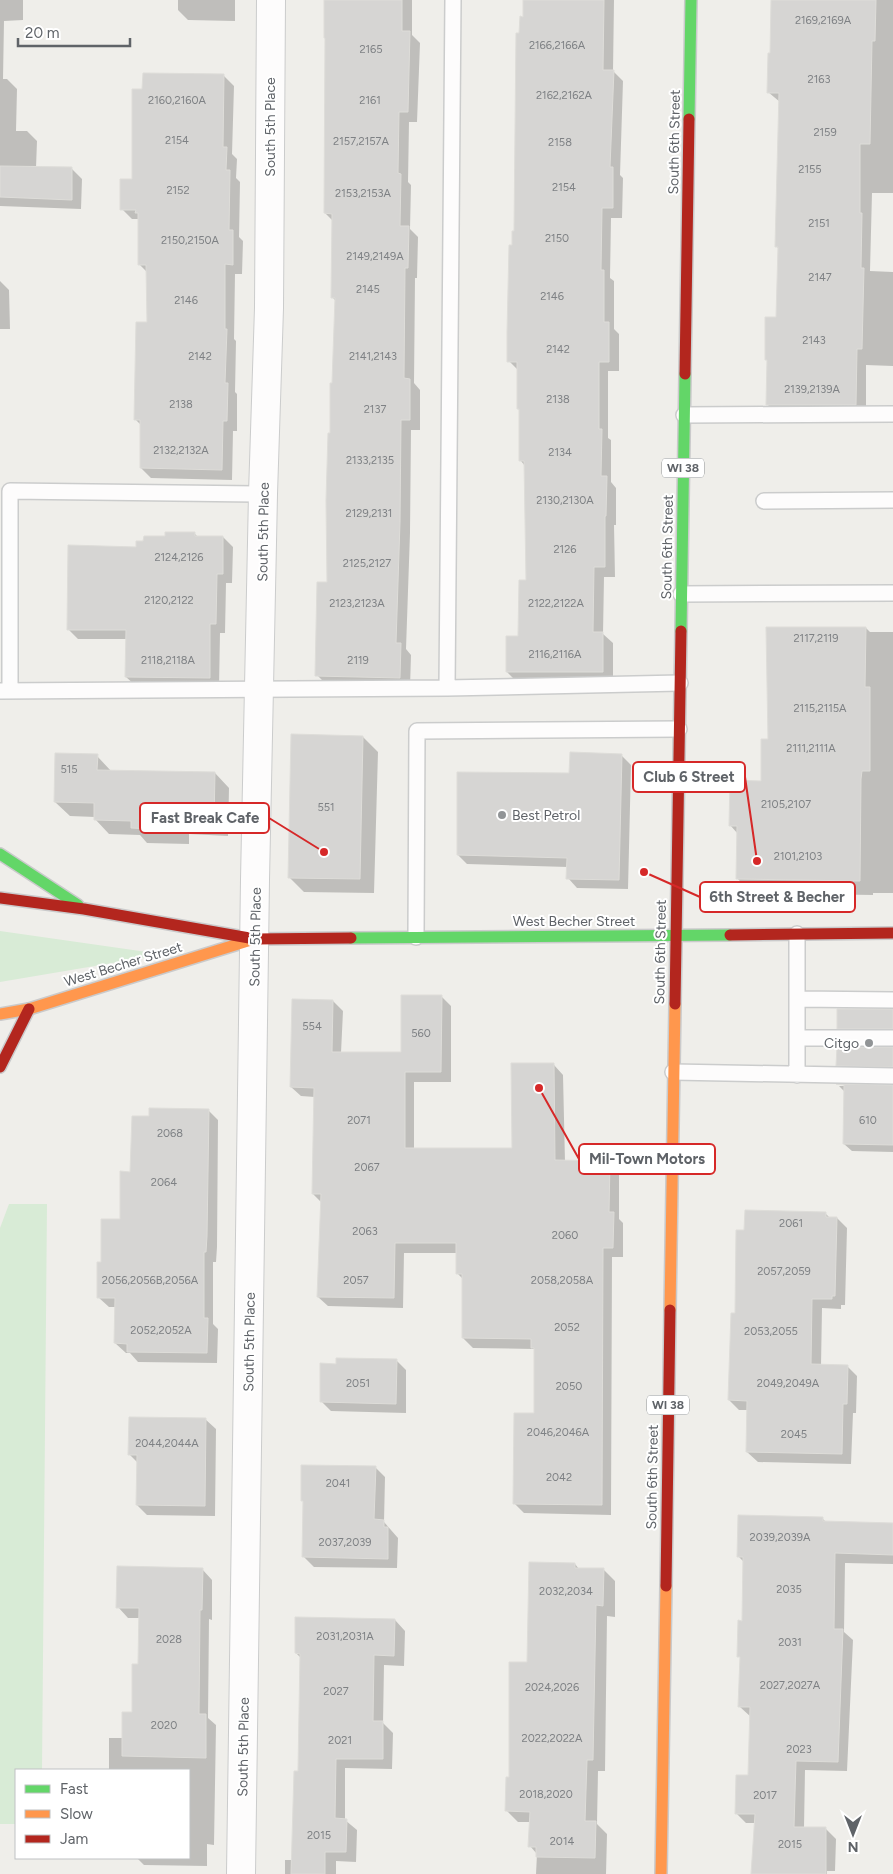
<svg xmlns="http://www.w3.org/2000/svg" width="893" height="1874" viewBox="0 0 893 1874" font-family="Figtree,sans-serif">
	<rect width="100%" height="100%" fill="#efeeea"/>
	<path fill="#d8ebd6" d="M0,931L147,952L148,957L0,982Z
		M9,1204H47L42,1770H16V1824H0V1228Z"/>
	<path fill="#0003" d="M0,0H23V20L4,21L3,79H7L17,89L16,131H27L37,141L36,168L72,169L82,179L81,209L0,206Z
		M178,0H235V21L188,20L178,10Z
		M324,0H412V35L420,43L417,122H409L408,182L411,185L410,229L418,237L417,278H415L414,383L420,390V430H411L410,533L406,649L411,655L410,688L327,685L317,675L328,583L336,301L333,298V221L325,213L327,39Z
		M525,0H614L613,71L623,81L620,175L623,178L622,218H611L610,278L614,281V329L619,334V371H608V438L611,440V482L616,488V525H614L615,577H604L603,634L613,643V682H517L507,672L519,637L527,581L525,466L521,461V411L518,409V370L509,361L513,246L515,232L520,34L525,18Z
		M772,0H893V193H872L870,271L893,272V366L866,365V414H777L768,405V362L766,359L777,318L779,249L777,247L780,102L768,92L771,54Z
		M224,76L234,86L232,154L237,159L236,178L240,182L239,237L243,241L242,274H235L234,339L236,341L235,392L237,394V431H233L232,480L151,478L141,468V425L135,419L148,324L147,272L140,265V219H132L122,209L134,180L144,91Z
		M0,281L9,290L10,329H0Z
		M195,534L198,537H223L233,547L232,583H226L225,633H220L219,687L136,686L126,677L127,639H78L69,630L137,548Z
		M866,628L870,632H893V893H873V895L751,893L737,878L738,834L730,825L762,782L769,740Z
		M363,737L378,752L374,893L304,892L289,877Z
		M97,756L112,772L215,773L229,788L228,836L189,834V844L147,843L140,835L109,834L95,819V817L70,816L55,802Z
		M622,756L631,765L628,889L577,888L568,878V867L467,864L458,855Z
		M441,996L451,1006V1082H414V1149H513L554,1065L563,1075L565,1162H609L619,1172V1219L623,1223V1257H612L611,1515L524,1513L514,1503L535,1414L534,1349L473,1348L463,1338L464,1280L457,1273V1253H404L403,1308L328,1306L318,1297L322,1203L313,1194L315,1097L301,1096L291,1087L333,1001L343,1011L341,1053H402Z
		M893,1011V1034L843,1033L838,1028Z
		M893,1048V1072L842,1070L837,1065Z
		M839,1086H893V1152L852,1151L844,1144V1091Z
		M208,1110L218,1120L217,1247L216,1262H213V1324L218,1329L217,1363L138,1362L130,1353H126L115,1343L116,1307H109L98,1297L102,1263L121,1220L132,1173L151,1118Z
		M826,1214L830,1218H837L847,1228L845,1305H841V1309L822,1308L821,1366H847L857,1376L856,1413H853L851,1464L758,1462L747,1452L748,1410H739L729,1400L746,1231Z
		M396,1360L406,1370V1413L331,1411L321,1401L338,1365Z
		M205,1419L216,1429L215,1516L147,1515L137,1505L138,1463L130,1455Z
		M375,1467L385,1477L384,1522L398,1538L397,1568L314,1567L303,1556L305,1503L302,1500Z
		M822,1518L827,1523L893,1524V1564L845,1563L844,1632L853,1640L847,1771L805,1770L804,1828L826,1829L836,1839L835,1871H827V1874H752L756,1823H746L736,1813L750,1777L751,1717L740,1707L741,1658L739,1656L744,1622V1562L738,1556Z
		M575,1564L579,1569H603L615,1581V1617L607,1616L605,1771H598L597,1824L607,1834L606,1874H536L537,1854L530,1846V1822H518L506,1810L510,1778L529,1663Z
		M202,1569L212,1580V1620L209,1619L208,1718L216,1725L214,1845L207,1844V1866L144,1865L137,1858H189V1770H109V1738H124L133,1714L140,1665V1618H128L118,1607Z
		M395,1620L405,1631L404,1666L384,1665L383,1723L393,1733L392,1769L345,1768V1820L357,1830L356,1862L336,1861V1874H285V1860H292L299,1772L301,1658L296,1653Z"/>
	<path fill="#d6d5d3" stroke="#deddd9" d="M324,0H402V31H410L408,112H399L398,173L401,174L400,226H409L408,268H405L404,378L410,379V420H401L400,522L396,643H401L400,678L315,676L317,582H327L326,501L328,433H330V383H332L335,298H331L332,214L324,213L325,38H324Z
		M523,0H604L603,70H614L610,167H613V208H602L601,270H604V322H609V362H599V429H602L601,476H607L606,516H605V567H594L593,632H603V672H506V636H518L519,580H526L524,461H519V409H517V362H507V332L509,245H512V231H514L516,33H519L520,16L523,17Z
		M771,0H876L875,41H872L870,144H860V213H862L861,268H864L862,349H857L856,405H766L767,360H765V317H776L778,247H775L779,93H767L768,53H770Z
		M143,73L224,74L223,147H227L226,170H230L229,230H233V265L225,264V329H227L225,383H228L227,421H223L222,470L140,468V420H134L136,322H147L146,265H138V213H135L136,210H120V179H132V89H142Z
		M0,166L72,167V200L0,197Z
		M165,532H195V536H223V574H217L216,624H210V678L125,677L126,630H67L68,545L136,547V541H143L144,536H165Z
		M766,627H866L865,687H870V771H862L861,779L860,881L736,879L737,826H729L730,780L761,781V739H768Z
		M291,734L363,736L360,879L288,878Z
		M570,752L622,754L619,880L566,879L567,858L457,855V772L569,773Z
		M55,753L98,754L97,770L215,772L214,822L175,820V830L131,828V821L94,820V803L54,802Z
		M401,995H442L441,1072H405V1148H512L511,1063H554L555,1160L610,1161L609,1212H614L613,1248H603L602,1505L513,1504L514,1413H534V1348H531V1339L462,1338V1274H456V1243H395L394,1298L317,1297L321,1194H312L314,1088L290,1087L292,999L333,1000L332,1052H401Z
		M837,1009H893V1029H837Z
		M837,1047H893V1067L836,1066Z
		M836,1084L893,1085V1145L843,1144L844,1085Z
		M149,1108L209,1109L207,1236L206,1252H204V1318H208L207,1353L127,1352V1344L114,1343L115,1298H97V1262H101V1219H120V1171L130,1172L132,1116H149Z
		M745,1210L826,1212V1217H837L835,1296H832V1299H812L811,1364L848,1365L847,1404H843L842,1454L746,1452L747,1401L728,1400L731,1313H735L736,1230H744Z
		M336,1358L397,1359L396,1404L320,1402V1363L336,1364Z
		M129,1417L206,1418L205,1506L136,1505L137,1455H128Z
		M301,1465L376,1466L374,1519L384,1520V1527H388V1559L302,1557L303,1501H301Z
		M738,1515L823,1517V1521L893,1523V1555L835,1553L834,1629H843L838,1762L796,1761L794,1827H826V1874H751L755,1814H735L736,1775H748L750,1707H738L740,1657H737L738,1620L742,1621L743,1557H737Z
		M529,1562L575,1563V1568H604L603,1606L596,1605L593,1760H587L585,1821H596L595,1858L536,1857V1847H528L530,1812L505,1811L506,1777H509V1662H527Z
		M117,1566L203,1568L202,1610H200L199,1714H206V1758L122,1756V1712H132V1664H138L139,1608H116Z
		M295,1617L395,1619L394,1656L374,1655L373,1721H383V1759H336L335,1818L347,1819L346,1852H325V1874H291L294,1771H298L300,1654L295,1653Z"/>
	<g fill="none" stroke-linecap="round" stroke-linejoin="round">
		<defs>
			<path id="lane" d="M684,415L893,414
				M764,501L893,500
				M681,594L893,593
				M447,688L453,0
				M0,691L447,688L680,683
				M10,691V491L263,494
				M797,934V1075
				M416,937L417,731L679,729
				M797,999L893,1000
				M797,1038H893
				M673,1072L893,1076"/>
			<path id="street" d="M241,1874L255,880L263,494L269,308L271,0"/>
			<path id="fast" d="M689,119L691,0
				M681,631L685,374
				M0,854L78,905
				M351,938L730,935"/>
			<path id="slow" d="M0,1014L29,1009L251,940
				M670,1310L675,1004
				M661,1874L666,1586"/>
			<path id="jam" d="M685,374L689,119
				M0,898L84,909L255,939L351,938
				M730,935L893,933
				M675,1004L681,631
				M0,1067L29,1009
				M666,1586L670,1310"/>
		</defs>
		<use href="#lane" stroke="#cbcccc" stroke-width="18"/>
		<use href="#street" stroke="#cbcccc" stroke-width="30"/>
		<use href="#fast" stroke="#cacacb" stroke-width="14"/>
		<use href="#slow" stroke="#cacacb" stroke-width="14"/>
		<use href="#jam" stroke="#cacacb" stroke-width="14"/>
		<use href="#lane" stroke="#fdfcfc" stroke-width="15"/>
		<use href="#street" stroke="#fdfcfc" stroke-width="28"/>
		<use href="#fast" stroke="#63d668" stroke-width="11"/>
		<use href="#slow" stroke="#ff974d" stroke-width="11"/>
		<use href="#jam" stroke="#b3261e" stroke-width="11"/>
	</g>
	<g fill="#919496" stroke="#fff" stroke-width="2">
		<circle cx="502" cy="815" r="5"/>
		<circle cx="869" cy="1043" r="5"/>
	</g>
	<g text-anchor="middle" stroke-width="4" stroke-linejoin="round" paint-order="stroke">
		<g font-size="11" fill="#7e8184">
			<text x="823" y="24">2169,2169A</text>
			<text x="557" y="49">2166,2166A</text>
			<text x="371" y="53">2165</text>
			<text x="819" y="83">2163</text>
			<text x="564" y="99">2162,2162A</text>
			<text x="177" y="104">2160,2160A</text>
			<text x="370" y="104">2161</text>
			<text x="825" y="136">2159</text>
			<text x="177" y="144">2154</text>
			<text x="361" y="145">2157,2157A</text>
			<text x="560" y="146">2158</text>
			<text x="810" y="173">2155</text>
			<text x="564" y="191">2154</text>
			<text x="178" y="194">2152</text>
			<text x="363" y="197">2153,2153A</text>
			<text x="819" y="227">2151</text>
			<text x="557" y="242">2150</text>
			<text x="190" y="244">2150,2150A</text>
			<text x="375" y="260">2149,2149A</text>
			<text x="820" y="281">2147</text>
			<text x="368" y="293">2145</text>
			<text x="552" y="300">2146</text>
			<text x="186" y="304">2146</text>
			<text x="814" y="344">2143</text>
			<text x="558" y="353">2142</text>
			<text x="200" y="360">2142</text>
			<text x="373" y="360">2141,2143</text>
			<text x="812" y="393">2139,2139A</text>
			<text x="558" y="403">2138</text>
			<text x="181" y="408">2138</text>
			<text x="375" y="413">2137</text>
			<text x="181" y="454">2132,2132A</text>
			<text x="560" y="456">2134</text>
			<text x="370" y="464">2133,2135</text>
			<text x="565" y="504">2130,2130A</text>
			<text x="369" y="517">2129,2131</text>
			<text x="565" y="553">2126</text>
			<text x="179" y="561">2124,2126</text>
			<text x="367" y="567">2125,2127</text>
			<text x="169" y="604">2120,2122</text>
			<text x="357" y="607">2123,2123A</text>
			<text x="556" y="607">2122,2122A</text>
			<text x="816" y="642">2117,2119</text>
			<text x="555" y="658">2116,2116A</text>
			<text x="168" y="664">2118,2118A</text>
			<text x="358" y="664">2119</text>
			<text x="820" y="712">2115,2115A</text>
			<text x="811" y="752">2111,2111A</text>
			<text x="69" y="773">515</text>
			<text x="786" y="808">2105,2107</text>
			<text x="326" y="811">551</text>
			<text x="798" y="860">2101,2103</text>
			<text x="312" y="1030">554</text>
			<text x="421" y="1037">560</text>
			<text x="359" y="1124">2071</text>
			<text x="868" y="1124">610</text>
			<text x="170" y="1137">2068</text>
			<text x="367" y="1171">2067</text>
			<text x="164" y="1186">2064</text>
			<text x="791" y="1227">2061</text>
			<text x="365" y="1235">2063</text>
			<text x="565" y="1239">2060</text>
			<text x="784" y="1275">2057,2059</text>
			<text x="150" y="1284">2056,2056B,2056A</text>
			<text x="356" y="1284">2057</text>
			<text x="562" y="1284">2058,2058A</text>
			<text x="567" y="1331">2052</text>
			<text x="161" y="1334">2052,2052A</text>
			<text x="771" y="1335">2053,2055</text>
			<text x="358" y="1387">2051</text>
			<text x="788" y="1387">2049,2049A</text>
			<text x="569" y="1390">2050</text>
			<text x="558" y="1436">2046,2046A</text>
			<text x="794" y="1438">2045</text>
			<text x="167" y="1447">2044,2044A</text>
			<text x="559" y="1481">2042</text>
			<text x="338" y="1487">2041</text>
			<text x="780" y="1541">2039,2039A</text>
			<text x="345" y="1546">2037,2039</text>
			<text x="789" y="1593">2035</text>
			<text x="566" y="1595">2032,2034</text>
			<text x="345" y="1640">2031,2031A</text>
			<text x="169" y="1643">2028</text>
			<text x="790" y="1646">2031</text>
			<text x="790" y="1689">2027,2027A</text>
			<text x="552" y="1691">2024,2026</text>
			<text x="336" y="1695">2027</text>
			<text x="164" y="1729">2020</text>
			<text x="552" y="1742">2022,2022A</text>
			<text x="340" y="1744">2021</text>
			<text x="799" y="1753">2023</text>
			<text x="546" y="1798">2018,2020</text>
			<text x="765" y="1799">2017</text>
			<text x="319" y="1839">2015</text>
			<text x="562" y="1845">2014</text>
			<text x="790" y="1848">2015</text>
		</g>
		<g fill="#fff" stroke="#8f9295" stroke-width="1">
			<rect x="662" y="458.5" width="42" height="19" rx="4"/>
			<rect x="647" y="1395.5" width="42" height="19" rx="4"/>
		</g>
		<g font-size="12" font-weight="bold" fill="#5f6368">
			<text x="683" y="472">WI 38</text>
			<text x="668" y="1409">WI 38</text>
		</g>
		<g font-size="14" fill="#5f6368" stroke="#fff">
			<text transform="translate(270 127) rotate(-90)" y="5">South 5th Place</text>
			<text transform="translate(674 142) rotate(-89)" y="5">South 6th Street</text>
			<text transform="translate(263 532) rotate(-89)" y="5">South 5th Place</text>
			<text transform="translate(667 547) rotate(-89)" y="5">South 6th Street</text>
			<text x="574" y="926">West Becher Street</text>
			<text transform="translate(255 937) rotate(-89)" y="5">South 5th Place</text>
			<text transform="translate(660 952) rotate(-89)" y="5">South 6th Street</text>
			<text transform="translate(123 964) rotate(-17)" y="5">West Becher Street</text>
			<text transform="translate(249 1342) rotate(-89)" y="5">South 5th Place</text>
			<text transform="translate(652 1477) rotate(-89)" y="5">South 6th Street</text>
			<text transform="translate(243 1747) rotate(-89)" y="5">South 5th Place</text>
		</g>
		<g font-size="14" fill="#5f6368" stroke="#fff" text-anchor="start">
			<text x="512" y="820">Best Petrol</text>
			<text x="859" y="1048" text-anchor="end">Citgo</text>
		</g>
	</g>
	<path fill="none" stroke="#d62828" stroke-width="2" d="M757 861L745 777M324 852L269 818M644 872L700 897M539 1088L579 1159"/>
	<g fill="#d62828" stroke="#fff" stroke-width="2">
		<circle cx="757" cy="861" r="5"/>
		<circle cx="324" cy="852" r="5"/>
		<circle cx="644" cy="872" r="5"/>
		<circle cx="539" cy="1088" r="5"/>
	</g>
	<g fill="#fff" stroke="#d62828" stroke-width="2">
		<rect x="633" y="762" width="112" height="30" rx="5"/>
		<rect x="140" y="803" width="129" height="30" rx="5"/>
		<rect x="700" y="882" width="155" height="30" rx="5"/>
		<rect x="579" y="1144" width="136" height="30" rx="5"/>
	</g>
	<g font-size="15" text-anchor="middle" font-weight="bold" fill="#5f6368">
		<text x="689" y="782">Club 6 Street</text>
		<text x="205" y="823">Fast Break Cafe</text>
		<text x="777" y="902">6th Street &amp; Becher</text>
		<text x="647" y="1164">Mil-Town Motors</text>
	</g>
	<rect x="15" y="1769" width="175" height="90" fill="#ffffff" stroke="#bfc1c3"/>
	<rect x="25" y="1785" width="25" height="8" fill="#63d668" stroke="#bfc1c3"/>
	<text x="60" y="1794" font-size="15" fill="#5f6368">Fast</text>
	<rect x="25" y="1810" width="25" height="8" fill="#ff974d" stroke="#bfc1c3"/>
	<text x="60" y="1819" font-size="15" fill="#5f6368">Slow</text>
	<rect x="25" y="1835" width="25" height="8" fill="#b3261e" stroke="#bfc1c3"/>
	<text x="60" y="1844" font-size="15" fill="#5f6368">Jam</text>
	<g transform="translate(853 1834) rotate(180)" stroke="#ffffff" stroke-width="4" paint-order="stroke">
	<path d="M0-4L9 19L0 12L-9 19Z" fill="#5f6368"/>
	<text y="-8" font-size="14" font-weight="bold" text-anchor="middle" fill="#5f6368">N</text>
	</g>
	<path d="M18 38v8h112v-8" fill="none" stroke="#5f6368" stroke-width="2.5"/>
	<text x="25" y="38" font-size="15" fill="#5f6368" stroke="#ffffff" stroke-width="4" paint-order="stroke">20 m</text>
</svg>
